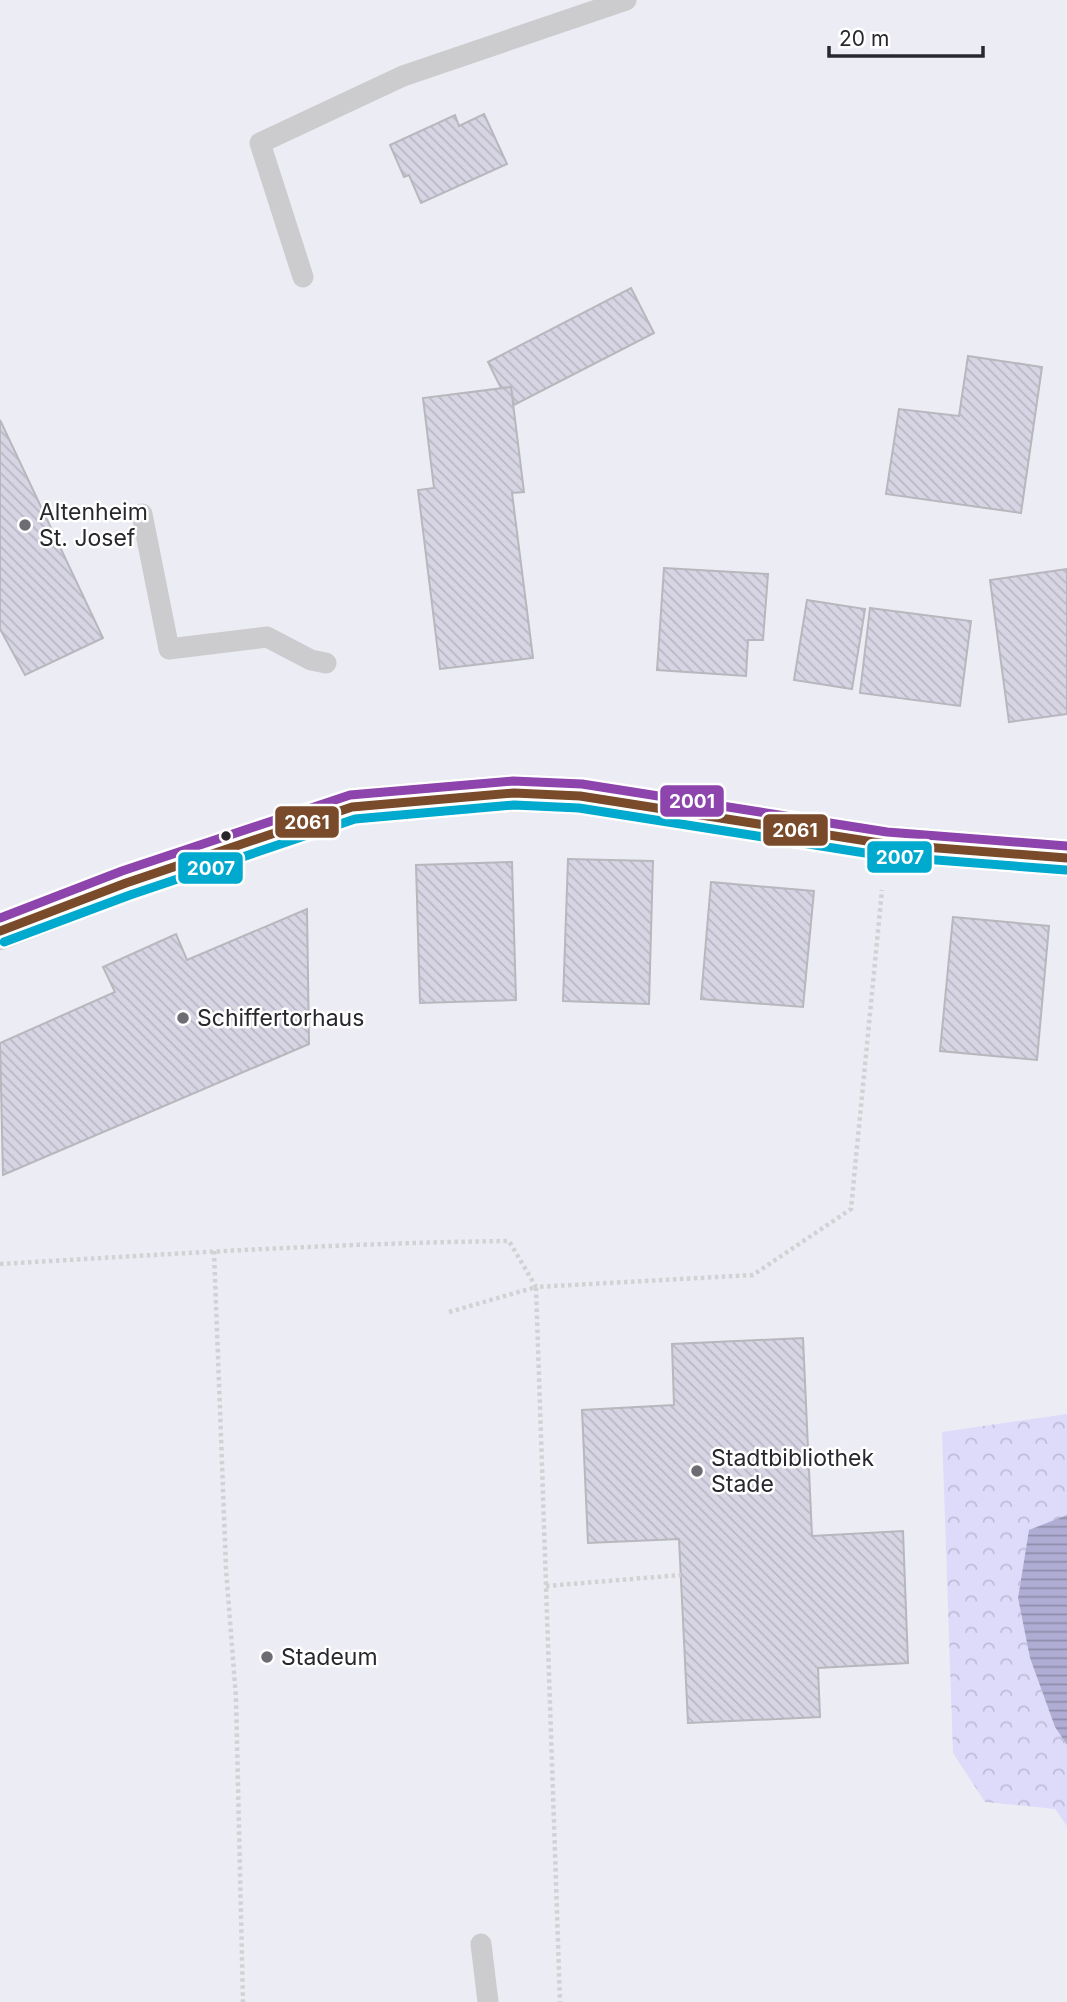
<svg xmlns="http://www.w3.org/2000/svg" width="1067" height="2002" viewBox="0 0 1067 2002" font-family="Inter,sans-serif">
	<defs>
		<pattern id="forest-crowns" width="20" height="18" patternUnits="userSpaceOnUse" patternTransform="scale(1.75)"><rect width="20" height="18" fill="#dddbf9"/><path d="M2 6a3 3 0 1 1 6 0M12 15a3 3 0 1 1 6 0" fill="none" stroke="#bebcd6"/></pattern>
		<pattern id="water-rules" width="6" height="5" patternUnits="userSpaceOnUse" patternTransform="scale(1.75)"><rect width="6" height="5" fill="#b0add4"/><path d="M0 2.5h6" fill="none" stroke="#8f8dac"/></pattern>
		<pattern id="building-back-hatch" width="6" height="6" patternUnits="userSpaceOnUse" patternTransform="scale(1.75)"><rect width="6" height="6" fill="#d7d5e4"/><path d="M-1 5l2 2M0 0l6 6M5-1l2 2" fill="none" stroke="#b9b7c4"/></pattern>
	</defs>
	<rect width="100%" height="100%" fill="#ececf4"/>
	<path fill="url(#forest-crowns)" d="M1067,1414V1515L1029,1531L1018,1598L1030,1658L1055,1727L1067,1745V1826L1055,1809L985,1802L953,1753L942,1432Z"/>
	<path fill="url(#water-rules)" d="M1067,1515V1745L1055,1727L1030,1658L1018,1598L1029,1530Z"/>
	<path fill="url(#building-back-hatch)" stroke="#b7b7bd" stroke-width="2" d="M484,114L507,164L421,203L409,175L404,177L390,145L455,115L459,126Z
		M631,288L654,333L514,405L511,387L501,388L488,362Z
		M968,356L1042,367L1021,513L886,494L899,409L959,416Z
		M511,387L524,492L512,493L533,658L440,669L418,490L434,488L423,398Z
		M0,420L103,638L25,675L0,629Z
		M664,568L768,574L763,640H748L746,676L657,670Z
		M1067,569V714L1009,722L990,580Z
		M807,600L865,609L852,689L794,680Z
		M870,608L971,621L960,706L860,693Z
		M568,859L653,861L649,1004L563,1001Z
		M512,862L516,1000L420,1003L416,865Z
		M711,882L814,891L803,1007L701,999Z
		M307,909L309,1044L3,1175L0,1043L115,992L103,967L176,934L187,960Z
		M953,917L1049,926L1037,1060L940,1051Z
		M803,1338L812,1536L903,1531L908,1663L818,1668L820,1717L688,1723L679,1539L588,1543L582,1410L674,1405L672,1344Z"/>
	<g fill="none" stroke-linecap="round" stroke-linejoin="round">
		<path stroke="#d2d2d5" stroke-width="4.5" stroke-dasharray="3.5 3.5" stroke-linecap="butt" d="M214,1251L226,1569L236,1698L243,2002
			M0,1264C170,1254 339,1243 509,1241L536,1287L753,1275L851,1209L882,890
			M449,1312L536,1287L560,2002
			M546,1586L681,1575"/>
		<path stroke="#ccccce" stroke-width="21" d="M303,277L260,143L403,76L626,0
			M142,514L169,649L267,637L311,660L326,663
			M481,1944L488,2002"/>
		<path stroke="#ccccce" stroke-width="38" d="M0,931L126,883L352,807L514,793L580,796L886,844L1067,858"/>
		<defs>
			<path id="bus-1" d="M0,931L126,883L352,807L514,793L580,796L886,844L1067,858"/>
			<path id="bus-2" d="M4,942L130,895L355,819L514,805L579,808L884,856L1066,870"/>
			<path id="bus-3" d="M0,918L122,871L350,795L513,781L582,784L887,832L1067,846"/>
		</defs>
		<use href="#bus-1" stroke="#fff" stroke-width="14"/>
		<use href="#bus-2" stroke="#fff" stroke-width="14"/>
		<use href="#bus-3" stroke="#fff" stroke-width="14"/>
		<use href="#bus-1" stroke="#7a4b2a" stroke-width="9"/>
		<use href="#bus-2" stroke="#00a9ce" stroke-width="9"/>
		<use href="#bus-3" stroke="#8e44ad" stroke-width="9"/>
	</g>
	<g fill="#6d6c73" stroke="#fff" stroke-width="2.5">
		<circle cx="25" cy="525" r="7"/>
		<circle cx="183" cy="1018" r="7"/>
		<circle cx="697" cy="1471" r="7"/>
		<circle cx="267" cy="1657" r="7"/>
	</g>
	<circle fill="#28272d" stroke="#fff" stroke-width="2.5" cx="226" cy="836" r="6"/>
	<g text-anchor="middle" stroke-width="5" stroke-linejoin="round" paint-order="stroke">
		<g font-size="23" fill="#28272d" stroke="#fff" text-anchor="start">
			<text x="39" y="520">Altenheim<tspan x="39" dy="26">St. Josef</tspan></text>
			<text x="197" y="1026">Schiffertorhaus</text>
			<text x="711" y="1466">Stadtbibliothek<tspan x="711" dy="26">Stade</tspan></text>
			<text x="281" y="1665">Stadeum</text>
		</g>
	</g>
	<g stroke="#fff" stroke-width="2.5">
		<rect x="659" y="784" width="66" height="34" rx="7" fill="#8e44ad"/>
		<rect x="274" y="805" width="66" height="34" rx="7" fill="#7a4b2a"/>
		<rect x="762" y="813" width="67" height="34" rx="7" fill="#7a4b2a"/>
		<rect x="866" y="840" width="67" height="34" rx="7" fill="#00a9ce"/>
		<rect x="177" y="851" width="67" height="34" rx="7" fill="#00a9ce"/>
	</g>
	<g font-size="19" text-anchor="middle" font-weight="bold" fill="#fff">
		<text x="692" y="808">2001</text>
		<text x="307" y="829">2061</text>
		<text x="795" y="837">2061</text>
		<text x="900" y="864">2007</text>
		<text x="211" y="875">2007</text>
	</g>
	<path d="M829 46v10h154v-10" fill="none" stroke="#28272d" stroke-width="3.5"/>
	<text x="839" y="46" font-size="21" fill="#28272d" stroke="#ffffff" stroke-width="5" paint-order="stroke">20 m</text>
</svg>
